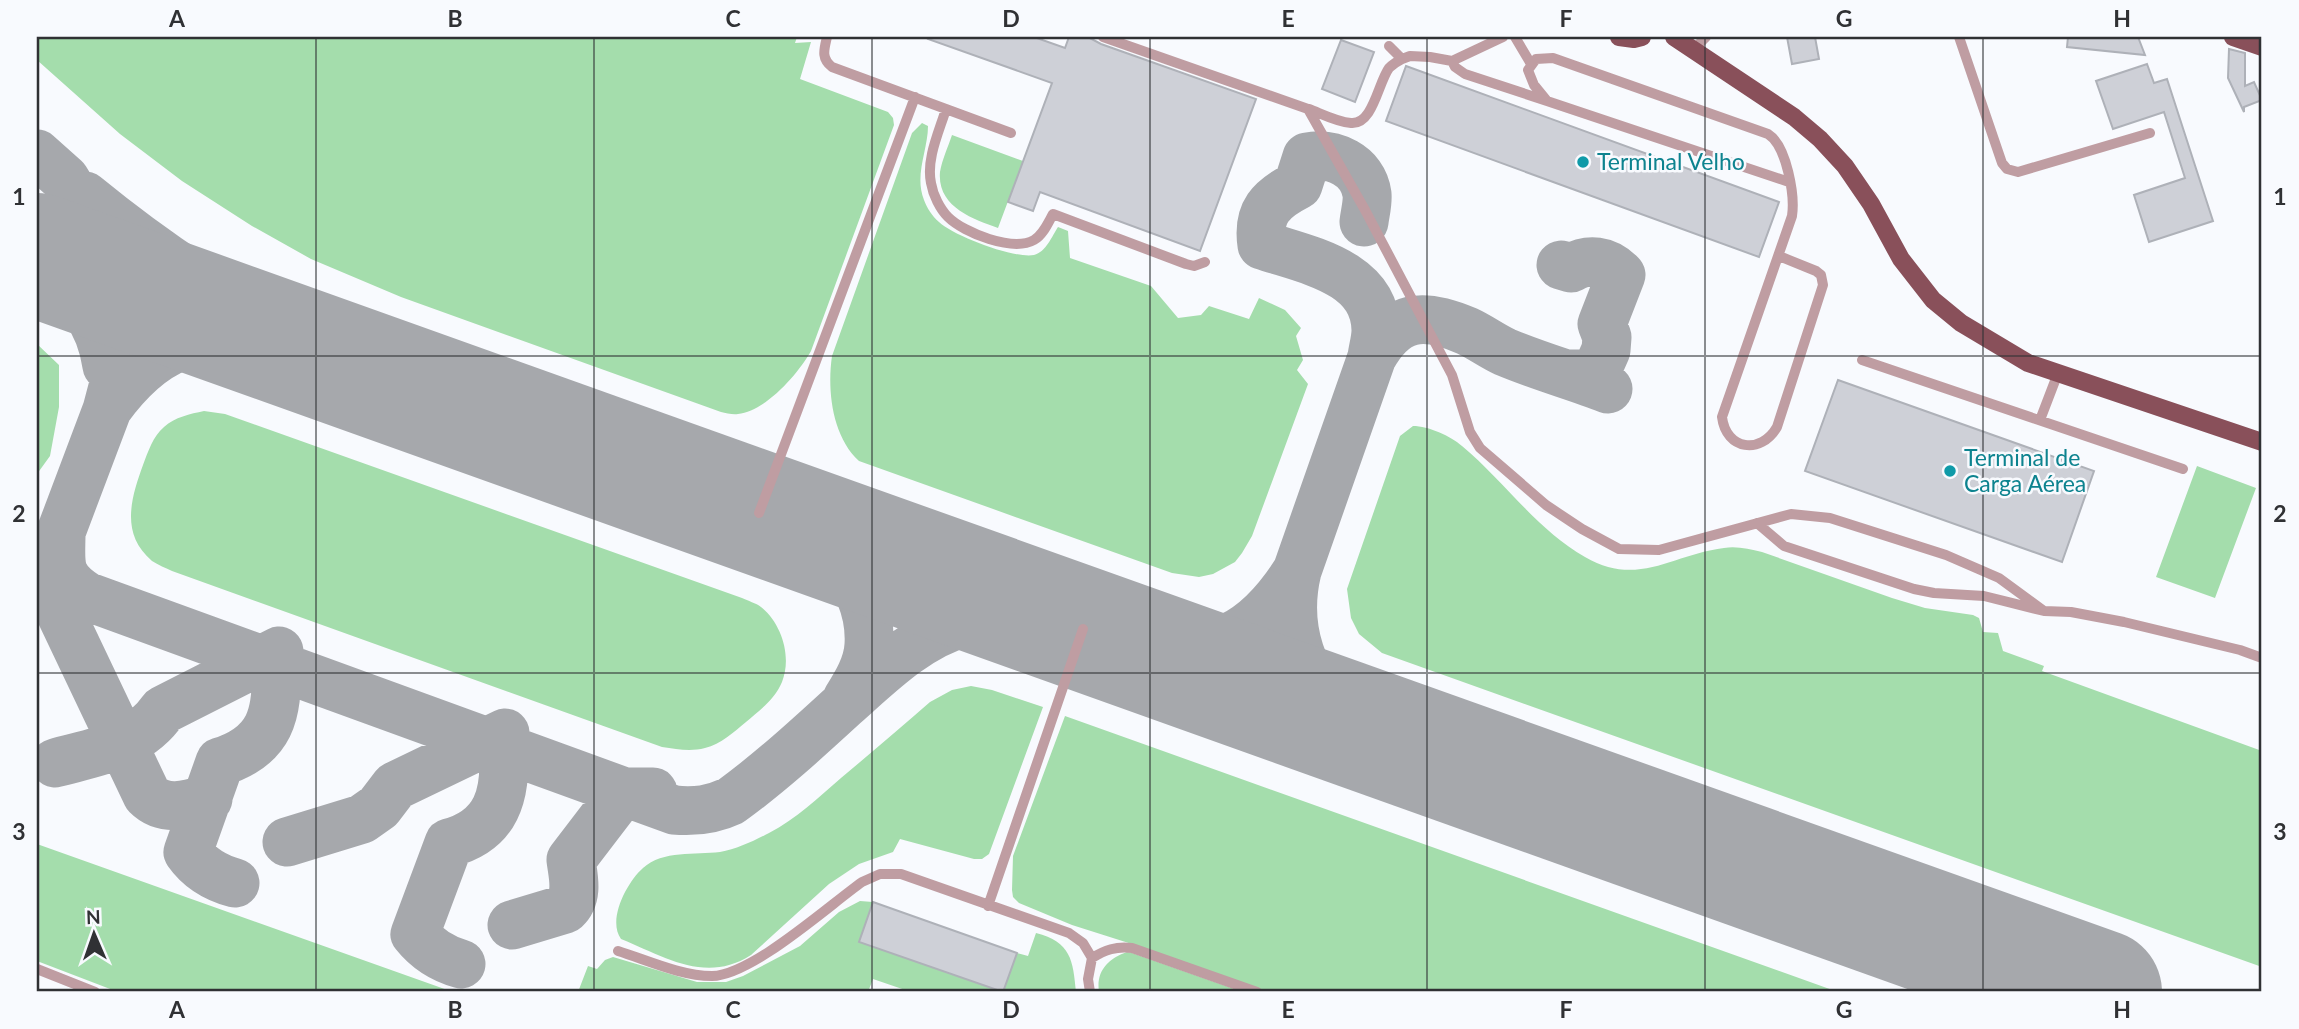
<svg xmlns="http://www.w3.org/2000/svg" width="2299" height="1029" viewBox="0 0 2299 1029" font-family="Lato,sans-serif">
	<rect width="100%" height="100%" fill="#f8fafe"/>
	<path fill="#a4ddac" d="M37,37H797L795,43L811,42L800,79L888,112L893,118L894,125L811,351C798,374 766,411 738,414C733,415 726,413 721,412L401,297L311,259L252,226L182,181L120,134L37,60Z
		M922,123L928,126C928,150 914,175 924,200C927,208 932,216 939,222C954,236 1014,259 1034,255C1046,252 1052,236 1058,227L1068,231L1070,258L1151,286L1178,318L1201,315L1209,306L1249,319L1259,298L1285,310L1301,328L1296,336L1303,360L1297,370L1308,384L1252,536L1242,553L1235,562L1213,574L1199,577L1172,573L859,461C832,436 827,390 832,356L912,133Z
		M952,135L1023,161L998,228C973,219 937,207 940,172C942,160 948,147 952,135Z
		M37,344L59,365V407L50,456L37,474Z
		M204,411L225,414L742,598C748,601 756,603 761,607C782,624 792,657 782,682C775,699 760,710 746,722C734,732 721,744 705,748C690,752 677,749 662,747L172,571C166,568 158,565 152,561C120,534 131,498 143,465C148,452 153,436 164,427C175,417 190,414 204,411Z
		M1413,426C1428,426 1451,436 1462,446C1504,481 1537,530 1585,557C1638,588 1673,554 1724,548C1737,546 1749,549 1762,552L1892,598L1925,608L1973,615L1979,618L1983,632L1998,633L2003,651L2044,666L2042,671L2262,751V967L1382,653L1359,634L1351,618L1347,589L1400,436Z
		M2197,466L2256,488L2215,598L2156,577Z
		M971,686L992,690L1043,707L989,854L982,859H974L900,839L893,852L859,864L829,884L751,955C706,984 665,957 621,939C607,920 627,882 643,868C663,850 695,855 720,852C737,849 754,841 769,833C796,819 818,798 841,778C871,753 901,727 930,702L952,690Z
		M1065,716L1838,992H1268L1135,945L1072,925L1019,903L1013,897L1012,890L1013,856Z
		M37,844L453,992H118L37,961Z
		M860,901L873,902L859,942L1002,992H911L873,979L868,992H578L588,966L597,969L605,960L613,957L697,982H726L743,976L800,946L839,912Z
		M1036,933C1071,942 1073,960 1076,992H1003L1017,953L1028,956Z
		M1127,952L1132,953L1243,992H1099C1096,972 1107,959 1127,952Z"/>
	<g fill="none" stroke-linecap="round" stroke-linejoin="round">
		<path stroke="#a6a8ac" stroke-width="49" d="M37,154L65,179L90,220L104,250L114,283L120,350L117,372L107,410L61,532L47,563
			M85,196C157,255 232,305 316,347C357,367 401,383 443,401
			M1364,222C1365,213 1368,203 1367,194C1363,165 1333,152 1307,157L1298,185C1271,199 1257,212 1262,245C1306,260 1375,271 1376,330C1376,339 1373,349 1372,357L1297,571C1284,625 1300,684 1348,717C1362,727 1380,734 1397,741
			M37,261C74,285 101,322 107,366
			M1561,265L1571,268C1589,258 1606,260 1621,275L1602,324L1607,337L1606,350L1598,368L1586,374H1567
			M1372,357C1396,314 1423,312 1467,331C1480,337 1492,346 1505,352C1538,366 1574,376 1608,389
			M108,408C154,345 195,332 271,339
			M777,520C795,530 817,539 832,553C856,575 871,612 869,645C868,665 857,683 847,699
			M61,532C61,565 56,576 86,596L674,810C695,812 712,810 731,801C771,772 809,737 845,704C880,673 917,636 963,623C998,613 1035,619 1070,624
			M56,561L55,594L59,610L147,795C164,812 187,805 208,799
			M1139,649C1215,654 1255,637 1297,571
			M55,763C95,752 138,747 163,710L279,651
			M287,842L362,819L379,807L395,786L505,733
			M235,883C216,878 200,869 188,852L220,762C271,746 278,714 276,666
			M512,925L565,909C579,896 573,876 571,860L623,792H653
			M461,964C443,959 427,949 415,934L449,843C498,830 507,793 503,748"/>
		<path stroke="#a6a8ac" stroke-width="124" d="M37,255L2100,992"/>
	</g>
	<path fill="#ced0d7" stroke="#aeb1b8" stroke-width="2" d="M929,37H1034L1065,48L1069,37H1088L1101,44L1256,99L1200,251L1040,192L1033,211L1008,202L1052,83L928,39Z
		M1787,37H1815L1819,59L1792,64Z
		M2068,37H2138L2145,55L2067,47Z
		M1341,40L1374,52L1355,102L1322,89Z
		M2229,49L2245,53V86L2254,82L2262,100L2244,107V112L2228,78Z
		M2147,64L2154,83L2167,79L2213,221L2149,242L2134,195L2185,178L2164,112L2113,129L2096,81Z
		M1406,66L1779,202L1759,257L1386,121Z
		M1838,380L2094,471L2062,562L1805,471Z
		M873,902L1017,953L1003,992L859,942Z"/>
	<g fill="none" stroke-linecap="round" stroke-linejoin="round">
		<path stroke="#bf9da2" stroke-width="10" d="M827,37C824,50 821,58 832,67L1011,133
			M1103,37L1308,109L1365,210L1452,375L1470,432L1480,448L1546,505L1582,529L1619,549L1659,550L1791,514L1830,518L1946,555L1999,578L2044,611
			M1515,37L1531,64
			M1959,37L2002,163L2007,169L2018,172L2150,133
			M1389,46L1402,59L1410,56L1430,57L1452,61L1503,37
			M1692,51L1706,37
			M1452,61L1455,67L1465,74L1547,101
			M946,109C939,132 926,159 931,183C933,195 940,209 948,217C964,233 1013,252 1034,240C1043,235 1048,223 1053,214L1186,264L1194,266L1205,262
			M1309,109C1322,114 1337,122 1351,123C1373,125 1378,83 1389,68C1393,64 1398,61 1402,59
			M1779,256L1816,271L1821,275L1823,285L1777,427C1761,455 1726,450 1722,417L1792,216C1795,196 1787,146 1768,134L1553,58L1536,59L1528,70L1534,85L1547,101L1789,182
			M1862,360L2183,469
			M2040,420L2058,373
			M759,513L915,97
			M1757,523L1784,546L1914,589L1934,593L1984,596L2044,611L2071,612L2124,622L2240,650L2262,658
			M988,906L1083,629
			M618,951C647,960 681,976 712,976C752,975 827,907 862,882L880,874H901L1069,933L1083,943L1092,958L1088,979L1090,992
			M1092,958C1105,950 1116,946 1132,948L1257,992
			M37,969L95,992"/>
		<path stroke="#89505a" stroke-width="18" d="M1619,37L1634,39L1642,37
			M1674,37L1794,117L1820,139L1845,166L1871,204L1901,259L1933,300L1961,323L2028,363L2262,442
			M2233,37L2262,47"/>
	</g>
	<path fill="none" stroke="#303134" stroke-width="2" stroke-opacity="0.55" d="M316,37V992M594,37V992M872,37V992M1150,37V992M1427,37V992M1705,37V992M1983,37V992M37,356H2262M37,673H2262"/>
	<g fill="#0f9aa8" stroke="#f8fafe" stroke-width="2.5">
		<circle cx="1583" cy="162" r="7"/>
		<circle cx="1950" cy="471" r="7"/>
	</g>
	<g text-anchor="middle" stroke-width="5" stroke-linejoin="round" paint-order="stroke">
		<g font-size="23" fill="#0d838f" stroke="#f8fafe" text-anchor="start">
			<text x="1597" y="170">Terminal Velho</text>
			<text x="1964" y="466">Terminal de<tspan x="1964" dy="26">Carga Aérea</tspan></text>
		</g>
	</g>
	<rect width="2299" height="1029" fill="none" stroke="#f8fafe" stroke-width="77"/>
	<g transform="translate(94 934) rotate(358)" stroke="#f8fafe" stroke-width="5" paint-order="stroke">
	<path d="M0-5L12 26L0 18L-12 26Z" fill="#303134"/>
	<text y="-10" font-size="19" font-weight="bold" text-anchor="middle" fill="#303134">N</text>
	</g>
	<rect x="38" y="38" width="2222" height="952" fill="none" stroke="#303134" stroke-width="2.5"/>
	<g font-size="23" text-anchor="middle" font-weight="bold" fill="#303134">
		<text x="177" y="27">A</text>
		<text x="455" y="27">B</text>
		<text x="733" y="27">C</text>
		<text x="1011" y="27">D</text>
		<text x="1288" y="27">E</text>
		<text x="1566" y="27">F</text>
		<text x="1844" y="27">G</text>
		<text x="2122" y="27">H</text>
		<text x="19" y="205">1</text>
		<text x="2280" y="205">1</text>
		<text x="19" y="522">2</text>
		<text x="2280" y="522">2</text>
		<text x="19" y="840">3</text>
		<text x="2280" y="840">3</text>
		<text x="177" y="1018">A</text>
		<text x="455" y="1018">B</text>
		<text x="733" y="1018">C</text>
		<text x="1011" y="1018">D</text>
		<text x="1288" y="1018">E</text>
		<text x="1566" y="1018">F</text>
		<text x="1844" y="1018">G</text>
		<text x="2122" y="1018">H</text>
	</g>
</svg>
